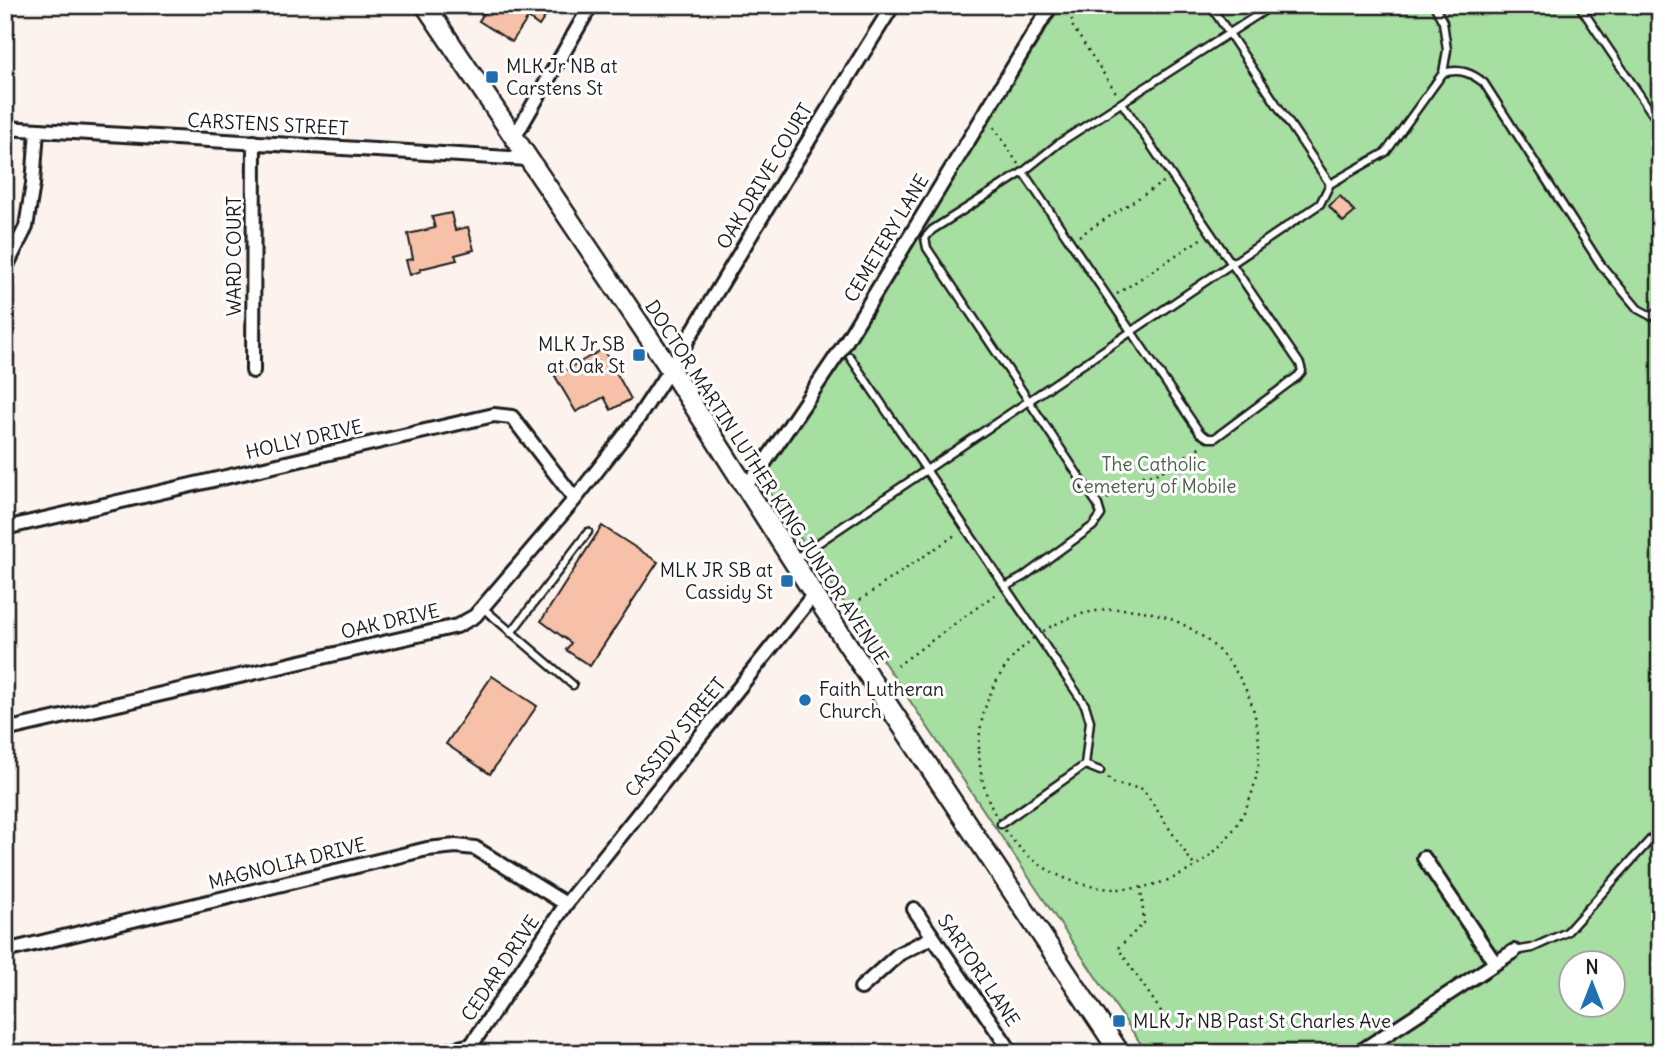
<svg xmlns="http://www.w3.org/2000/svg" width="1665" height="1058" viewBox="0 0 1665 1058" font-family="Delius,sans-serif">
	<rect width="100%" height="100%" fill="#fdf3ee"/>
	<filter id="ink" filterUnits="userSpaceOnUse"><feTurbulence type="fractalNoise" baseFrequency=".0143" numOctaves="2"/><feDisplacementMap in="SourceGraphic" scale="14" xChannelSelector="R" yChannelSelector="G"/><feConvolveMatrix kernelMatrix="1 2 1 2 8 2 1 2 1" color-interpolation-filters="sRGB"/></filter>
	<g filter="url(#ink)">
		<path fill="#a7dea1" stroke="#627d5e" stroke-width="2" fill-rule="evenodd" d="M1061,5H1660V1053H1147L762,481L852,343ZM1570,964H1612V1006H1570Z"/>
		<path fill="#f6c1a8" stroke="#1c1c1c" stroke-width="2" d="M489,5H553L539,26L528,18L512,42L479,21Z
			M1340,196L1355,212L1343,222L1329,206Z
			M451,213L455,230L468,227L474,250L455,255L457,260L420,269L421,271L410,275L406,260L413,259L408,234L435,228L432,217Z
			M603,349L631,399L611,410L604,397L576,412L555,376Z
			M602,526L658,562L590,666L566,650L571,643L541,621Z
			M492,676L537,706L490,774L446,744Z"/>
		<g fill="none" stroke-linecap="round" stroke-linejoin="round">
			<defs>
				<path id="lane" d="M1579,5L1660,125
					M1443,73C1460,68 1472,73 1484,83L1601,265L1638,309L1651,316L1660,310
					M1023,172L1200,433L1208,438H1215L1298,376L1302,371L1300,364L1122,103
					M1330,184L1386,152L1443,73L1447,50L1443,22L1434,5
					M850,357L1085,705L1090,721L1085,765L1001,824
					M793,560L1320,204L1330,184L1210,5
					M1005,587L1023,577L1093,526L1101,515L1098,505L927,248L925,238L932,230L1023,172L1059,143L1273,5
					M483,608L573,685
					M511,633L588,532
					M1085,765L1100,771
					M1514,951L1532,948L1567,932L1660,829"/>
				<path id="street" d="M5,128L528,159
					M514,138L591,5
					M5,269L26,227L33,184L37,130
					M253,371L254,142
					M745,485L759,471L842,348L1051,5
					M5,528L494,415L512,417L575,499
					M5,730L457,626L475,616L575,499L638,418L670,369L784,180L893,5
					M1424,858L1495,963
					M914,909L1012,1053
					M5,951L427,849L456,846L475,848L566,904
					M861,988L899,954L933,937
					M438,1053L471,1045
					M466,1053L566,904L814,594
					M1358,1053L1514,951"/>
				<path id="secondary" d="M425,5L670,369L814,594L1120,1053"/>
			</defs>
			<use href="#lane" stroke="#1c1c1c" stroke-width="11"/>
			<use href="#street" stroke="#1c1c1c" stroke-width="18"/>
			<use href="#secondary" stroke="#1c1c1c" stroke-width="23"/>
			<path stroke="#1c1c1c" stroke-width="2.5" stroke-dasharray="2 5" stroke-linecap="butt" d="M1070,5L1073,27L1117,94
				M994,127L1018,164
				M1079,236L1165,181
				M1117,294L1202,238
				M1107,499L1142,476L1159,473L1201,446
				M854,604L958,533
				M979 749a140 140 0 1 1 280 0a140 140 0 1 1-280 0Z
				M897,666L997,593
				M1108,778L1115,784L1143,789L1195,867
				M1141,887L1144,923L1118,948L1173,1029"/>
			<use href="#lane" stroke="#fff" stroke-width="6"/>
			<use href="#street" stroke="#fff" stroke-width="12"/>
			<use href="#secondary" stroke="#fff" stroke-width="18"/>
		</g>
	</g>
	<g fill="#1f6fb2" stroke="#fff" stroke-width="2.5">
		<rect x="485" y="70" width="14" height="14" rx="3.5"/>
		<rect x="632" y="348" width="14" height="14" rx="3.5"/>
		<rect x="780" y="574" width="14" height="14" rx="3.5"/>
		<circle cx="805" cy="700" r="7"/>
		<rect x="1112" y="1014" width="14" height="14" rx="3.5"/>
	</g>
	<g text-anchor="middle" stroke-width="6" stroke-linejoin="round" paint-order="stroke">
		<g font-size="19" fill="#1c1c1c" stroke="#fff" text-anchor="start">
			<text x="506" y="73">MLK Jr NB at<tspan x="506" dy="22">Carstens St</tspan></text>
			<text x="625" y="351" text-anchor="end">MLK Jr SB<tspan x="625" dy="22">at Oak St</tspan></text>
			<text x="773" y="577" text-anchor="end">MLK JR SB at<tspan x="773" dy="22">Cassidy St</tspan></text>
			<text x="819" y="696">Faith Lutheran<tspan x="819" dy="22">Church</tspan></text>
			<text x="1133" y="1028">MLK Jr NB Past St Charles Ave</text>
		</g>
		<g font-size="19" fill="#1c1c1c" stroke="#fff">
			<text transform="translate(268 124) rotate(3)" y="7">CARSTENS STREET</text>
			<text transform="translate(764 176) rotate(-59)" y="7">OAK DRIVE COURT</text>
			<text transform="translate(886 238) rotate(-59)" y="7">CEMETERY LANE</text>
			<text transform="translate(234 256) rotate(-90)" y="7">WARD COURT</text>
			<text transform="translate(304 439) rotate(-13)" y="7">HOLLY DRIVE</text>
			<text transform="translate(767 482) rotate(57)" y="7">DOCTOR MARTIN LUTHER KING JUNIOR AVENUE</text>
			<text transform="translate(390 621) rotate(-13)" y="7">OAK DRIVE</text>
			<text transform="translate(675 737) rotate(-51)" y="7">CASSIDY STREET</text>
			<text transform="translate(287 863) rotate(-14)" y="7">MAGNOLIA DRIVE</text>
			<text transform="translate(500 968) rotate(-56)" y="7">CEDAR DRIVE</text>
			<text transform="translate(979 970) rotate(56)" y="7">SARTORI LANE</text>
		</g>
		<g font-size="19" fill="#4d604b" stroke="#fff">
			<text x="1154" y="471">The Catholic<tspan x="1154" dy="22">Cemetery of Mobile</tspan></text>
		</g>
	</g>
	<rect width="1665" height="1058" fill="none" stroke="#fff" stroke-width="28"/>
	<rect x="14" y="14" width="1637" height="1030" fill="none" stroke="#1c1c1c" stroke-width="2.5" filter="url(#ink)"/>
	<g transform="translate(1592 984)"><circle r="33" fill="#ffffff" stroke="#a4a4a4" stroke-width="2"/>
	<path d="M0-5L12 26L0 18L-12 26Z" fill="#1f6fb2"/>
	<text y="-10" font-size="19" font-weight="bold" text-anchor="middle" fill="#1c1c1c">N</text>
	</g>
</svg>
